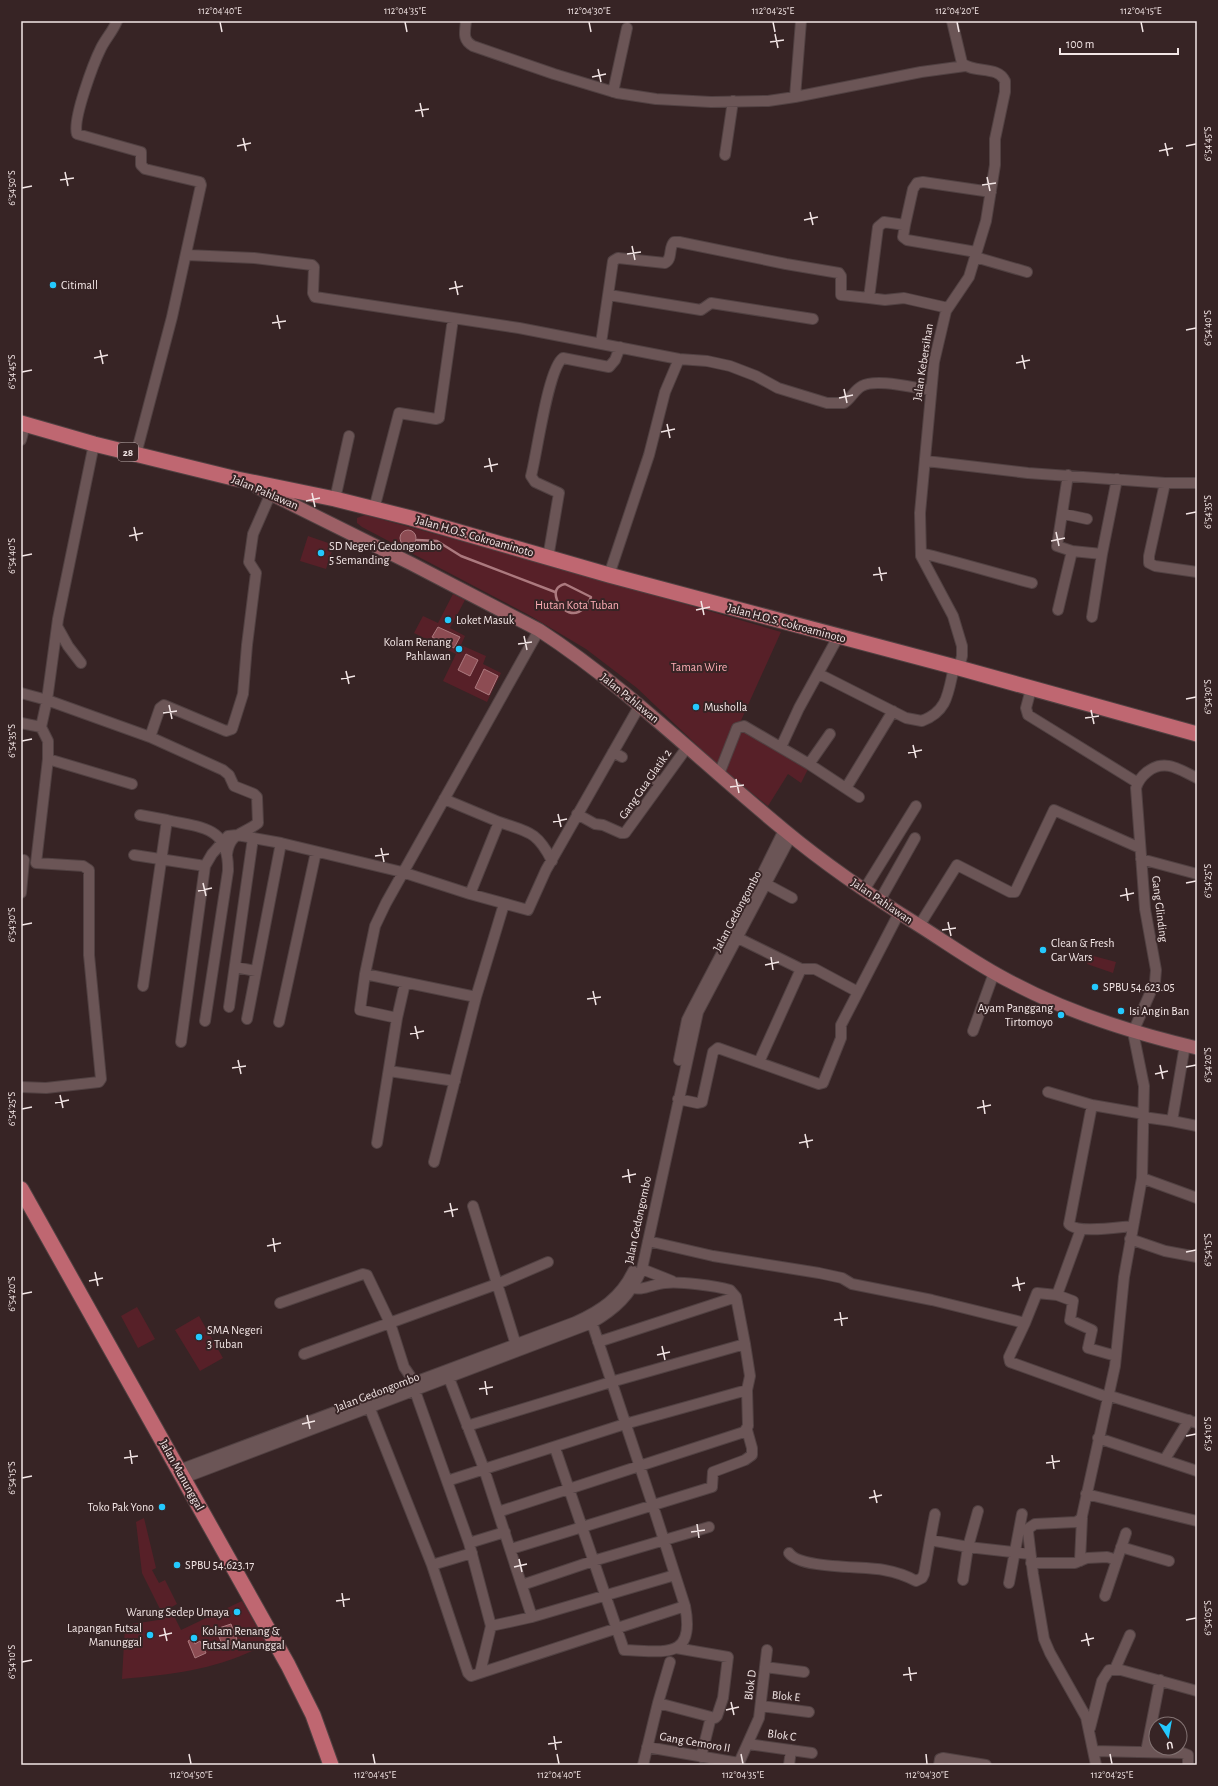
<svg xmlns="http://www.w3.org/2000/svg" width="1218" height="1786" viewBox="0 0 1218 1786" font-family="'Alegreya Sans',sans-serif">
	<rect width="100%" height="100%" fill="#372425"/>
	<path fill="#572028" d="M365,515L554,566L781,632L720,767L637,688L586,649L529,615L362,527L357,523V518Z
		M308,536L334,545L326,569L300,561Z
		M453,594L465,600L450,628L465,636L461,645L486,656L483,664L501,673L487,702L443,681L456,654L414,633L423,616L438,623Z
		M739,729L810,765L801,783L788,774L768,806L723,770Z
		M1090,955L1116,962L1113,973L1087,964Z
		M137,1307L155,1339L138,1348L121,1316Z
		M199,1316L223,1358L200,1371L175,1330Z
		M144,1518L156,1568L152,1570L159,1583L165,1580L177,1604L170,1608L181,1630L242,1601L267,1644C216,1670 178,1674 122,1679L125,1625L165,1619L142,1573L136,1522Z"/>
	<path fill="#8d4c53" stroke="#ac7a7f" d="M400 538a8 8 0 1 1 16 0a8 8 0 1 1-16 0Z
		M438,627L460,637L454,648L432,637Z
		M466,654L478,660L470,676L458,670Z
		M484,669L498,676L489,695L475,688Z
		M231,1624L238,1642L223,1647L216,1629Z
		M193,1638L195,1644L200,1641L206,1653L195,1658L188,1641Z"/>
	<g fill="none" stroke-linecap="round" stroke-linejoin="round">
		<path stroke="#ac7a7f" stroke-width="2.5" d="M417,540L437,541L461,556L555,592
			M565,584L591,597C590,602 587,604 584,608C574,618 563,612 557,600C554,592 556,586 565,584Z"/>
		<defs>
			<path id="minor" d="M117,21C113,31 106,38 101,48C94,62 72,120 77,134L141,152V165L145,169L200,182L201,185L172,317L136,454
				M466,21C465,32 462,40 473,46L554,74L617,93L656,99L711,102L768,101L795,97L921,72L965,66
				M952,21L962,63C974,74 998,65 1005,81V92L995,139V165L986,221L969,277L946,311L934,362L920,513L921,556L953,616L962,646V656L959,668
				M613,92L627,28
				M795,97L801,21
				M725,155L733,101
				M905,225L903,237L907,240L976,252
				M187,255L254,258L312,265L314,267L313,293L315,297L519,328L679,359L707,361L730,366L756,376L778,388L827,403H844C851,399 854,390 862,386C876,378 914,388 931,390
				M975,257L1027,272
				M609,295L701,310L711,303L813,319
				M869,298L885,300L904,298L948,308
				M601,343L613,261L618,258L665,263C673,259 668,248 674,242H679L786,264L839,273L841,276V295L869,298L878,227L884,222L905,225L913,189L917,183L923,182L991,192
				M21,440L25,425
				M926,461L1028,473L1165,483H1197
				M1068,475L1057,546L1072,551L1102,554
				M1165,483L1149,556V563L1155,566L1197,572
				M335,499L349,436
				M374,509L399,413L436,419L439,418L453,319
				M1064,514L1087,519
				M921,553C958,562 994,573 1032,583
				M548,558L559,493L535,482L531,476C537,454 548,368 563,358L609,367L615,360L620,347
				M609,575L649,455L665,392L679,359
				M1058,610L1072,551
				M1092,617L1102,554L1117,479
				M58,628L68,646L81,663
				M819,674L906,718L922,721C948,711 948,693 954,667
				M1031,689L1026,708L1028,715L1138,783
				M21,693L47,700L150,737
				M21,723L41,727
				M781,747L799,708L838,637
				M613,752L622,757
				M48,759L132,784
				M809,764L830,734
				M719,774L737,728L744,726L809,764L859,797
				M652,778L661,783
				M846,788L893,711
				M444,799L499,822L470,894
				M577,814L595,824L603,825L621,833H625L688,746
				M140,815L167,820L143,986
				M167,820C202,828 229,826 228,871L205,1021
				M499,822C528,832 537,831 552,861
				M227,854C230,832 243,835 258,823L257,797L254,794L234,786L229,775L223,770L150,737L160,708L164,705L226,731L232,729L243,694L247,645L256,573L249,562L253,534L271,493
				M134,855L205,866L181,1042
				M1141,859L1197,874
				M205,866L212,854L228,836L237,835L281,843L402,872L470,894L528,910L546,870L640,705
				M766,884L792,898
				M864,890L916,806
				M21,893L24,860
				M880,900L915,838
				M919,926L957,865L1010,892H1015L1054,810L1140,848
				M738,938L801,969H815L858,992
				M235,967L256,971
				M365,974L360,1010L397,1018
				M476,997L365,974L375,926L386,903L539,630
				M229,1007L253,838
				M247,1019L281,843
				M279,1022L316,852
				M973,1031L994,973
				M1185,1045L1172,1121L1197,1126
				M679,1060L687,1020L692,1010L746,907L784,830
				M759,1062L801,969
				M389,1071L455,1081
				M21,1087L46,1088L99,1082L101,1079L89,955V870L83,866L36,863L48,759V741L41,727L47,700L58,619L94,444
				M1048,1092L1092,1105L1144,1114
				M678,1099L697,1103L702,1102L713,1052L718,1048L819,1084L823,1083L841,1038V1025L899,913
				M1092,1105L1069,1224C1077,1234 1119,1227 1133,1226
				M1143,1117L1172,1121
				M377,1143L397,1018L405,983
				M434,1162L476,997L504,904
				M1142,1178L1197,1198
				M473,1206L516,1345
				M1081,1229L1057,1295L1073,1301L1070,1320L1092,1330L1088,1348L1116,1356
				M1130,1239L1165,1251L1197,1257
				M648,1241L713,1256L819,1273L842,1278L852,1284L932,1300L1025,1323L1037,1293L1057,1295
				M642,1269L672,1281
				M629,1287C641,1292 653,1284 665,1283C679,1281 716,1286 730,1290L736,1297L745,1344
				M280,1303L363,1274L367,1275L390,1323L404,1367L417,1386
				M1025,1323L1009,1357L1010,1362L1107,1397
				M598,1342L736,1297
				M304,1354L497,1284L548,1262
				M449,1378L484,1469L532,1617
				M415,1391L469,1543L491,1626L480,1673L685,1606
				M1107,1395L1197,1423
				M370,1409L432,1565L468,1673L471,1676L480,1673
				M467,1426L611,1382L745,1344L750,1376L747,1390L748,1426L744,1432L498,1512
				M1098,1438L1197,1471
				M555,1448L624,1650C663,1651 696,1661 685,1606L653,1506L592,1323
				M1165,1459L1189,1420
				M179,1470L575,1322C600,1311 621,1297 633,1271
				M184,1478L592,1323C616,1309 630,1296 642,1269L698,1012L791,836
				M447,1481L625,1424L747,1390
				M1086,1494L1197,1521
				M930,1540L935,1514
				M469,1543L505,1532
				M1121,1547L1169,1561
				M511,1549L712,1487L713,1472L745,1460L752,1455V1448L747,1430
				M789,1553C800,1569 863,1566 884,1570C895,1572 907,1576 916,1581L922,1578L924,1574L930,1540L968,1547L1030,1554
				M1080,1561L1082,1518
				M1031,1563H1075L1087,1558L1107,1557L1117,1560
				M432,1565L472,1553
				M963,1580L968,1547L978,1511
				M1009,1583L1022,1514
				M522,1585L593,1561L709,1527
				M1105,1596L1126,1533
				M491,1626L532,1617L675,1575
				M765,1667L804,1672
				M1115,1669L1130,1635
				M658,1703L670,1662
				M761,1706L809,1712
				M1090,1728L1102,1681L1109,1670H1121L1197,1691
				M748,1744L812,1753
				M647,1747L739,1763
				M1093,1751L1183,1753L1188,1755V1765
				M1146,1752L1160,1680
				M701,1757L711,1717
				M643,1765L658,1703L715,1718L717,1716L723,1698L728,1657L676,1648
				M738,1765L759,1718L767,1650
				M789,1765L791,1750
				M939,1765L940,1759L943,1758L986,1765
				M1096,1765L1086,1717L1050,1653L1044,1639L1033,1574L1028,1532L1029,1528L1035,1524L1076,1522L1081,1519L1082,1516L1115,1366L1124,1277L1142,1178L1144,1086L1133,1032L1155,982L1156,970L1145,909L1136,788C1138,781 1142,776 1147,772C1165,758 1180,770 1197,778"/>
			<path id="major" d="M257,487L412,564L539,630C628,688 702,763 784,830C826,865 873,897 920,926C950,945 979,966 1011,982C1069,1013 1133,1033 1197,1048"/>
			<path id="highway" d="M21,423L94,444L237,479L335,499L411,518L609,575L959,668L1197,734
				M21,1189L288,1665L313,1715L331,1765"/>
		</defs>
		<use href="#minor" stroke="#514142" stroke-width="12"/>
		<use href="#major" stroke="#514142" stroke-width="15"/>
		<use href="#highway" stroke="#514142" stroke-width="17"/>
		<use href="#minor" stroke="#6b5556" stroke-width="10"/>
		<use href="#major" stroke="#9d6066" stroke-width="13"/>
		<use href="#highway" stroke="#bf6771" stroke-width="15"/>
	</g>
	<path fill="none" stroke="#f3e6e6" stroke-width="1.5" d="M220,22L222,32M405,22L407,32M589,22L591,32M773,22L775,32M957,22L959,32M1141,22L1143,32M775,34L778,48M770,42L784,40M598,69L601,82M592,77L606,74M420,103L423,117M415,111L429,109M243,138L246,151M1165,143L1168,156M237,146L251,143M1186,146L1196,144M1159,151L1173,148M65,172L68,186M987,177L990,191M60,180L74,178M982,185L996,183M22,188L32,186M810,212L813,225M804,220L818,217M632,246L635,260M627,254L641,252M455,281L458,295M449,289L463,286M277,315L280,329M272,323L286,321M1186,330L1196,328M100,350L103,364M1022,355L1025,369M94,358L108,355M1016,363L1030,360M22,372L32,370M844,389L847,403M839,398L853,395M667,424L670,438M661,432L675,429M489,458L492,472M484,467L498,464M312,493L315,507M306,501L320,498M1186,514L1196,512M134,527L137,541M1056,532L1059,546M129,536L143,533M1051,541L1065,538M22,556L32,554M879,567L882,581M873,575L887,573M701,601L704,615M696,610L710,607M524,636L527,650M518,644L532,642M346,671L349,684M341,679L355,676M1186,699L1196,697M169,705L172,719M1091,710L1094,724M163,713L177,711M1085,718L1099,716M22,741L32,739M913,745L916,758M908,753L922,750M736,779L739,793M730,787L744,785M558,814L561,827M553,822L567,819M381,848L384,862M375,856L389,854M203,883L206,896M1186,883L1196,881M1126,888L1128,901M198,891L212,888M1120,896L1134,893M948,922L951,936M22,925L32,923M942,930L956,928M771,957L773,970M765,965L779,962M593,991L596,1005M587,999L601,997M415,1026L418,1039M410,1034L424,1031M238,1060L241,1074M1160,1065L1163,1079M1186,1067L1196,1065M232,1068L246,1066M1155,1074L1168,1071M60,1095L63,1108M983,1100L985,1114M55,1103L69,1100M977,1108L991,1105M22,1109L32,1107M805,1134L808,1148M799,1143L813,1140M628,1169L630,1183M622,1177L636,1174M450,1203L453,1217M444,1212L458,1209M273,1238L275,1252M267,1246L281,1243M1186,1252L1196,1250M95,1272L98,1286M1017,1277L1020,1291M89,1281L103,1278M1012,1286L1025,1283M22,1294L32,1292M840,1312L842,1326M834,1320L848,1318M662,1346L665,1360M657,1355L670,1352M485,1381L487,1395M479,1389L493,1387M307,1415L310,1429M302,1424L315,1421M1186,1436L1196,1434M130,1450L132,1464M1052,1455L1054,1469M124,1458L138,1456M1046,1463L1060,1461M22,1478L32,1476M874,1490L877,1503M869,1498L882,1495M697,1524L699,1538M691,1532L705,1530M519,1559L522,1572M514,1567L527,1564M342,1593L344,1607M336,1601L350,1599M1186,1620L1196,1618M164,1628L167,1641M1086,1633L1089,1646M159,1636L172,1633M1081,1641L1094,1638M22,1662L32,1660M909,1667L911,1681M903,1675L917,1673M731,1702L734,1715M726,1710L739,1707M554,1736L556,1750M548,1744L562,1742M189,1754L191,1764M373,1754L375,1764M557,1754L559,1764M741,1754L743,1764M926,1754L927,1764M1110,1754L1112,1764"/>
	<g fill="#24c9fe" stroke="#372425" stroke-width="1.5">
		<circle cx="53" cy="285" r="4"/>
		<circle cx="321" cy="553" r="4"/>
		<circle cx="448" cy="620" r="4"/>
		<circle cx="459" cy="649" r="4"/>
		<circle cx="696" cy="707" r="4"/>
		<circle cx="1043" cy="950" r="4"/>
		<circle cx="1095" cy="987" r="4"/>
		<circle cx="1121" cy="1011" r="4"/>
		<circle cx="1061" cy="1015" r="4"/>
		<circle cx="199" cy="1337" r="4"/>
		<circle cx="162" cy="1507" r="4"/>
		<circle cx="177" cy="1565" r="4"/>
		<circle cx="237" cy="1612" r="4"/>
		<circle cx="150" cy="1635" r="4"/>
		<circle cx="194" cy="1638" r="4"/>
	</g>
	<g text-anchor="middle" stroke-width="4" stroke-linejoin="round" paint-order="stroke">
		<rect fill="#372425" stroke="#bbacac" stroke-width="1" x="118" y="443" width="20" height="18" rx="3"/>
		<g font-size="11" font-weight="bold" fill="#f3e6e6">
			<text x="128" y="456">28</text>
		</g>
		<g font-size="12" fill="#f3e6e6" stroke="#372425" text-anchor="start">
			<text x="61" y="289">Citimall</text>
			<text x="329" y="550">SD Negeri Gedongombo<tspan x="329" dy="14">5 Semanding</tspan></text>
			<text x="456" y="624">Loket Masuk</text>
			<text x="451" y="646" text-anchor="end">Kolam Renang<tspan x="451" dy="14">Pahlawan</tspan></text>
			<text x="704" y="711">Musholla</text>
			<text x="1051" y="947">Clean &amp; Fresh<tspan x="1051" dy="14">Car Wars</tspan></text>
			<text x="1103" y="991">SPBU 54.623.05</text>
			<text x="1053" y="1012" text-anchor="end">Ayam Panggang<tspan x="1053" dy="14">Tirtomoyo</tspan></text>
			<text x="1129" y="1015">Isi Angin Ban</text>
			<text x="207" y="1334">SMA Negeri<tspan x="207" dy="14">3 Tuban</tspan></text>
			<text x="154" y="1511" text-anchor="end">Toko Pak Yono</text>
			<text x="185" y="1569">SPBU 54.623.17</text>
			<text x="229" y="1616" text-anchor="end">Warung Sedep Umaya</text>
			<text x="142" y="1632" text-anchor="end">Lapangan Futsal<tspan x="142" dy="14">Manunggal</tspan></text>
			<text x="202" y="1635">Kolam Renang &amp;<tspan x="202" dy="14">Futsal Manunggal</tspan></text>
		</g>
		<g font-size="12" fill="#f3e6e6" stroke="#372425">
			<text transform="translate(923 362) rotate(-81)" y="4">Jalan Kebersihan</text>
			<text transform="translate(265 492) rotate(23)" y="4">Jalan Pahlawan</text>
			<text transform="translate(475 536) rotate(16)" y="4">Jalan H.O.S. Cokroaminoto</text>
			<text transform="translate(787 623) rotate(15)" y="4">Jalan H.O.S. Cokroaminoto</text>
			<text transform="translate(630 698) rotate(39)" y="4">Jalan Pahlawan</text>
			<text transform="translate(645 784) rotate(-55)" y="4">Gang Gua Glatik 2</text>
			<text transform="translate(882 901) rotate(34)" y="4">Jalan Pahlawan</text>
			<text transform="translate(1160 909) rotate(83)" y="4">Gang Glinding</text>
			<text transform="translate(737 911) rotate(-62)" y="4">Jalan Gedongombo</text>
			<text transform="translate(638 1220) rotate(-78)" y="4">Jalan Gedongombo</text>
			<text transform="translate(377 1392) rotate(-21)" y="4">Jalan Gedongombo</text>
			<text transform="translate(182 1475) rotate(61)" y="4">Jalan Manunggal</text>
			<text transform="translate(750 1685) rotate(-83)" y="4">Blok D</text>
			<text transform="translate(786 1696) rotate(6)" y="4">Blok E</text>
			<text transform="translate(782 1735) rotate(8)" y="4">Blok C</text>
			<text transform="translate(695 1742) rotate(10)" y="4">Gang Cemoro II</text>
		</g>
		<g font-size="12" fill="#feaeb5" stroke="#372425">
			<text x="577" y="609">Hutan Kota Tuban</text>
			<text x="699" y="671">Taman Wire</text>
		</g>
	</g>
	<rect width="1218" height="1786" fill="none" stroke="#372425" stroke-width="44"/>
	<g transform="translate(1168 1736) rotate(169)"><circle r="19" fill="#372425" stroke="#827272"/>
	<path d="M0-3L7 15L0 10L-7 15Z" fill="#24c9fe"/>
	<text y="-6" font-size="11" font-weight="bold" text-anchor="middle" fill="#f3e6e6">U</text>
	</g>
	<path d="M1060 48v6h118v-6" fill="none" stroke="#f3e6e6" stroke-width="2"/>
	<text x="1066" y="48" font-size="12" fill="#f3e6e6" stroke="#372425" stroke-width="3" paint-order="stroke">100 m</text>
	<rect x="22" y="22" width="1174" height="1742" fill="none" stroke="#f3e6e6" stroke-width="1.5"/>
	<g font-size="10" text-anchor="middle" fill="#f3e6e6">
		<text x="220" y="14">112°04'40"E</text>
		<text x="405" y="14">112°04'35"E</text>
		<text x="589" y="14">112°04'30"E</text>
		<text x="773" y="14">112°04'25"E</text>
		<text x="957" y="14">112°04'20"E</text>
		<text x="1141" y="14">112°04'15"E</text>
		<text transform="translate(1207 144) rotate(-90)" y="4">6°54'45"S</text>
		<text transform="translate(11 188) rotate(-90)" y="4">6°54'50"S</text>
		<text transform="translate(1207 328) rotate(-90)" y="4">6°54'40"S</text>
		<text transform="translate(11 372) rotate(-90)" y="4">6°54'45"S</text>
		<text transform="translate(1207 512) rotate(-90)" y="4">6°54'35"S</text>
		<text transform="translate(11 556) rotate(-90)" y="4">6°54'40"S</text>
		<text transform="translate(1207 697) rotate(-90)" y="4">6°54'30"S</text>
		<text transform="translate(11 741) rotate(-90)" y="4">6°54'35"S</text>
		<text transform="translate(1207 881) rotate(-90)" y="4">6°54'25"S</text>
		<text transform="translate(11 925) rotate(-90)" y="4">6°54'30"S</text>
		<text transform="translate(1207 1065) rotate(-90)" y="4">6°54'20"S</text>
		<text transform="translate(11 1109) rotate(-90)" y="4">6°54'25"S</text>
		<text transform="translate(1207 1250) rotate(-90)" y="4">6°54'15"S</text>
		<text transform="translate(11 1294) rotate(-90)" y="4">6°54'20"S</text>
		<text transform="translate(1207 1434) rotate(-90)" y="4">6°54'10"S</text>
		<text transform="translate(11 1478) rotate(-90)" y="4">6°54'15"S</text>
		<text transform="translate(1207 1618) rotate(-90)" y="4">6°54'05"S</text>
		<text transform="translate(11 1662) rotate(-90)" y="4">6°54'10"S</text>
		<text x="191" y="1778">112°04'50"E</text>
		<text x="375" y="1778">112°04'45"E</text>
		<text x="559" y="1778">112°04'40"E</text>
		<text x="743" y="1778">112°04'35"E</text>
		<text x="927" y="1778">112°04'30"E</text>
		<text x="1112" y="1778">112°04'25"E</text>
	</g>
</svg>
